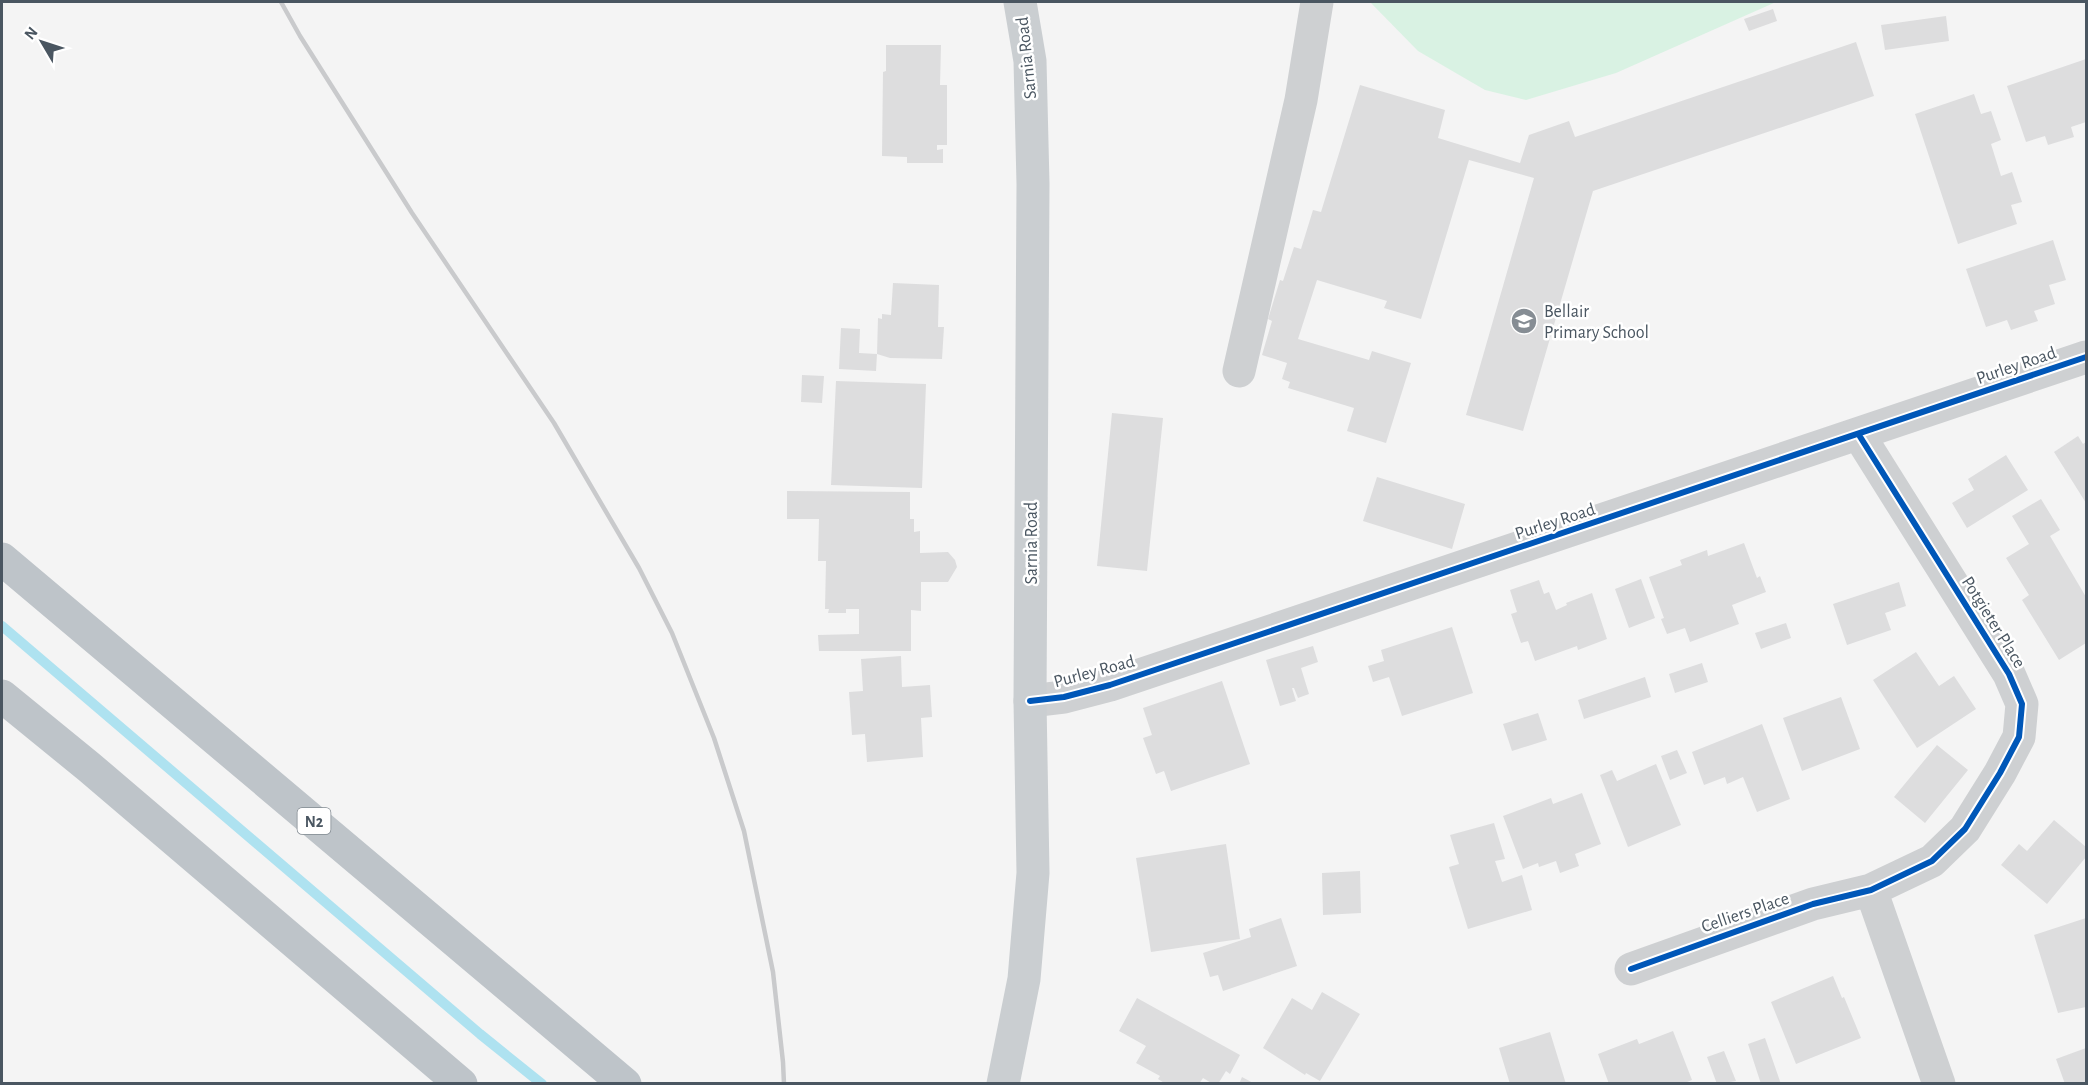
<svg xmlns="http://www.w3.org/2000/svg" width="2088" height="1085" viewBox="0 0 2088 1085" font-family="'Alegreya Sans',sans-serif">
	<rect width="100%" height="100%" fill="#f4f4f4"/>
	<path fill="#d9f2e3" d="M1370,2H1776L1616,73L1526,100L1485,90L1418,51Z"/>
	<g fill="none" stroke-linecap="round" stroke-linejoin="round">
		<path stroke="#aee2f0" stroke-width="10" d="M2,626L480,1034L542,1084"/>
	</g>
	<path fill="#ddddde" d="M1773,9L1777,21L1749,31L1744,19Z
		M1946,16L1949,41L1885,50L1881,25Z
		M1856,42L1874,96L1593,191L1523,431L1466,415L1534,178L1469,160L1421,319L1384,308L1387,301L1317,280L1298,339L1369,360L1372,351L1411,363L1386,443L1347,431L1354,408L1288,388L1290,382L1282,379L1287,363L1262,355L1272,321L1268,319L1280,280L1283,281L1294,247L1301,249L1313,210L1321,212L1360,85L1445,110L1438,138L1520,163L1529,135L1569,121L1575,137Z
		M886,45H941L940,85H947V145H937V150L943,149V163H907V157L882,156L883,72L886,71Z
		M2086,59V122L2071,127L2074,137L2048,145L2045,136L2026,142L2007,86Z
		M1974,94L1981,114L1991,111L2001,140L1991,144L2001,176L2012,172L2022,202L2011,205L2017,224L1958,244L1915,114Z
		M2053,240L2066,280L2049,285L2055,304L2034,311L2038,321L2011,330L2007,320L1986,327L1966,269Z
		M893,283L939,285L938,327H944L942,359L890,358L877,354L878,318L882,319V314L891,315Z
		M841,328L860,329L859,353L877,354L876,371L839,369Z
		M802,375L824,376L822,403L801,402Z
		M836,381L926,384L922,488L831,485Z
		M1112,413L1163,418L1147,571L1097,566Z
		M2078,436L2083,444L2086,442V503L2054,452Z
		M2006,455L2028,490L1967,528L1952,503L1974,490L1968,479Z
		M1377,477L1465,504L1452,549L1363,521Z
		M787,491L910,492V519H914V532L920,531V553L948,552L955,560L957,567L948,582H921V611L911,610V651H819L818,635L859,634V609H846V613H828L829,609H825L826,561H818L819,519H787Z
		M2041,499L2060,530L2050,536L2086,597V643L2059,660L2022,600L2029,595L2006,558L2029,544L2012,516Z
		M1744,543L1757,578L1760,576L1766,592L1732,605L1739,624L1690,642L1685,628L1667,634L1661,619L1664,618L1649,577L1682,565L1680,560L1707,550L1708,556Z
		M1641,579L1655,618L1629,628L1615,589Z
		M1539,580L1544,594L1549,592L1556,610L1567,605L1566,603L1592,593L1607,639L1578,650L1577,646L1535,661L1528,641L1521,643L1511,614L1517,612L1510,590Z
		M1899,582L1906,606L1885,613L1891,630L1847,645L1833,604Z
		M1786,623L1791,638L1761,649L1755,633Z
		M1452,627L1473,693L1402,716L1389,677L1373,682L1368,666L1384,661L1381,650Z
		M1313,646L1318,662L1301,668L1309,694L1298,698L1294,688H1292L1296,701L1280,706L1266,660Z
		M1916,652L1939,686L1954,676L1976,709L1917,748L1873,680Z
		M901,656L902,687L930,685L932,717L921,718L923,757L867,762L865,734L852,735L849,692L863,691L861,659Z
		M1702,663L1708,682L1675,693L1669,674Z
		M1645,677L1651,697L1584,719L1578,700Z
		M1222,681L1250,764L1171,791L1164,771L1156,774L1143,738L1152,735L1143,708Z
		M1841,697L1860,749L1802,771L1783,718Z
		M1538,713L1547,740L1512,751L1503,724Z
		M1762,724L1790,799L1757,812L1743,777L1727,784L1725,777L1704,785L1692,752Z
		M1937,745L1968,770L1925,823L1894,797Z
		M1677,750L1687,773L1670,780L1661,756Z
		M1656,764L1681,825L1628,847L1600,775L1612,770L1617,781Z
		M1582,793L1601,844L1575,854L1579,866L1560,873L1556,861L1539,867L1538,863L1523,869L1503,816L1551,798L1553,804Z
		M2054,820L2086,847V857L2047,904L2001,865L2019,844L2027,851Z
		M1494,823L1505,859L1495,861L1502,882L1522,875L1532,910L1468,929L1449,867L1459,864L1450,835Z
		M1226,844L1240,939L1151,952L1136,858Z
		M1360,871L1361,913L1323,915L1322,873Z
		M1281,918L1297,966L1223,991L1218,975L1210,977L1203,953L1251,937L1249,929Z
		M2086,918V1007L2058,1013L2034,935Z
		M1833,976L1842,998L1844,997L1861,1038L1796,1064L1771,1002Z
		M1322,992L1360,1014L1320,1081L1306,1073L1305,1075L1263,1048L1292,998L1312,1010Z
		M1137,998L1240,1055L1230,1074L1226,1071L1218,1084H1213L1203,1078L1199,1084H1166L1158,1079L1160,1076L1136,1063L1146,1046L1119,1031Z
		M1673,1031L1692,1080L1682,1084H1609L1598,1054L1637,1039L1639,1044Z
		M1550,1032L1566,1084H1510L1499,1048Z
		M1765,1038L1781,1084H1761L1748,1044Z
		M2086,1048V1084H2065L2056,1059Z
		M1724,1051L1736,1081L1717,1084L1707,1057Z
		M1242,1077L1255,1084H1239Z"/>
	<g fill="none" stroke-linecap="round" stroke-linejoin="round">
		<path stroke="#ced0d2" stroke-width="33" d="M1239,371L1301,100L1317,2
			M1030,701L1064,697L1110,685L2086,357
			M1871,890L1939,1084
			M1631,969L1813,904L1871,890L1932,861L1965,829L2000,773L2019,737L2022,704L2009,674L1859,435"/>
		<path stroke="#caced1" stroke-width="33" d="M1003,1084L1024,979L1033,873L1030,701L1033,184L1030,61L1020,2"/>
		<path stroke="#bec4c9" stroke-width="33" d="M2,559L625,1084
			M2,696L89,767L461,1084"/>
		<path stroke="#c9cacc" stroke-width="4.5" d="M281,2L300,36L412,213L554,423L639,568L672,633L714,738L744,831L773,972L783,1062L784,1084"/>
		<defs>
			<path id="cycleway" d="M1030,701L1064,697L1110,685L2086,357
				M1631,969L1813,904L1871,890L1932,861L1965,829L2000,773L2019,737L2022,704L2009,674L1859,435"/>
		</defs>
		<use href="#cycleway" stroke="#fff" stroke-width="10"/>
		<use href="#cycleway" stroke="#0057b8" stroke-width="6"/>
	</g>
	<defs>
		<symbol id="school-disc" viewBox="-11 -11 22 22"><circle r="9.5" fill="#868d94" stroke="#fff"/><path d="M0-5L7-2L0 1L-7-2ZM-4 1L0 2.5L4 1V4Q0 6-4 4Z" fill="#fff"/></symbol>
	</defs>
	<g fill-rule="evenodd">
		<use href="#school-disc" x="1509" y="306" width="30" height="30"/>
	</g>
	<g text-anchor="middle" stroke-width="5" stroke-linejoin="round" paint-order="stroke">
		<rect fill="#fff" stroke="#808990" stroke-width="1.5" x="297.5" y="808" width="33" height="26" rx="4.5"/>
		<g font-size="16" font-weight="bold" fill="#4a5661">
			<text x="314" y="827">N2</text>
		</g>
		<g font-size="18" fill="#4a5661" stroke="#fff">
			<text transform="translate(1026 58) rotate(-96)" y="6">Sarnia Road</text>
			<text transform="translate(2016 365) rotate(-19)" y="6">Purley Road</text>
			<text transform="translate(1555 521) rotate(-18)" y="6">Purley Road</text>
			<text transform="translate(1031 543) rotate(-90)" y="6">Sarnia Road</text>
			<text transform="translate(1994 622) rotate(58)" y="6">Potgieter Place</text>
			<text transform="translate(1094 671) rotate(-15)" y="6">Purley Road</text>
			<text transform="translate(1745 912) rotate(-19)" y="6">Celliers Place</text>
		</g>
		<g font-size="18" fill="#4a5661" stroke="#fff" text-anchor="start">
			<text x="1544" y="317">Bellair<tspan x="1544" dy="21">Primary School</tspan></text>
		</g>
	</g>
	<rect width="2088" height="1085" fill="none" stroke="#4a5661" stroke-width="6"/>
	<g transform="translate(42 42) rotate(309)" stroke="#ffffff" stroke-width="4.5" paint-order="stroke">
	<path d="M0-4.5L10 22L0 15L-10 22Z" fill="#4a5661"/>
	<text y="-9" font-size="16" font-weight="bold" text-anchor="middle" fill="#4a5661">N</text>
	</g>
</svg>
